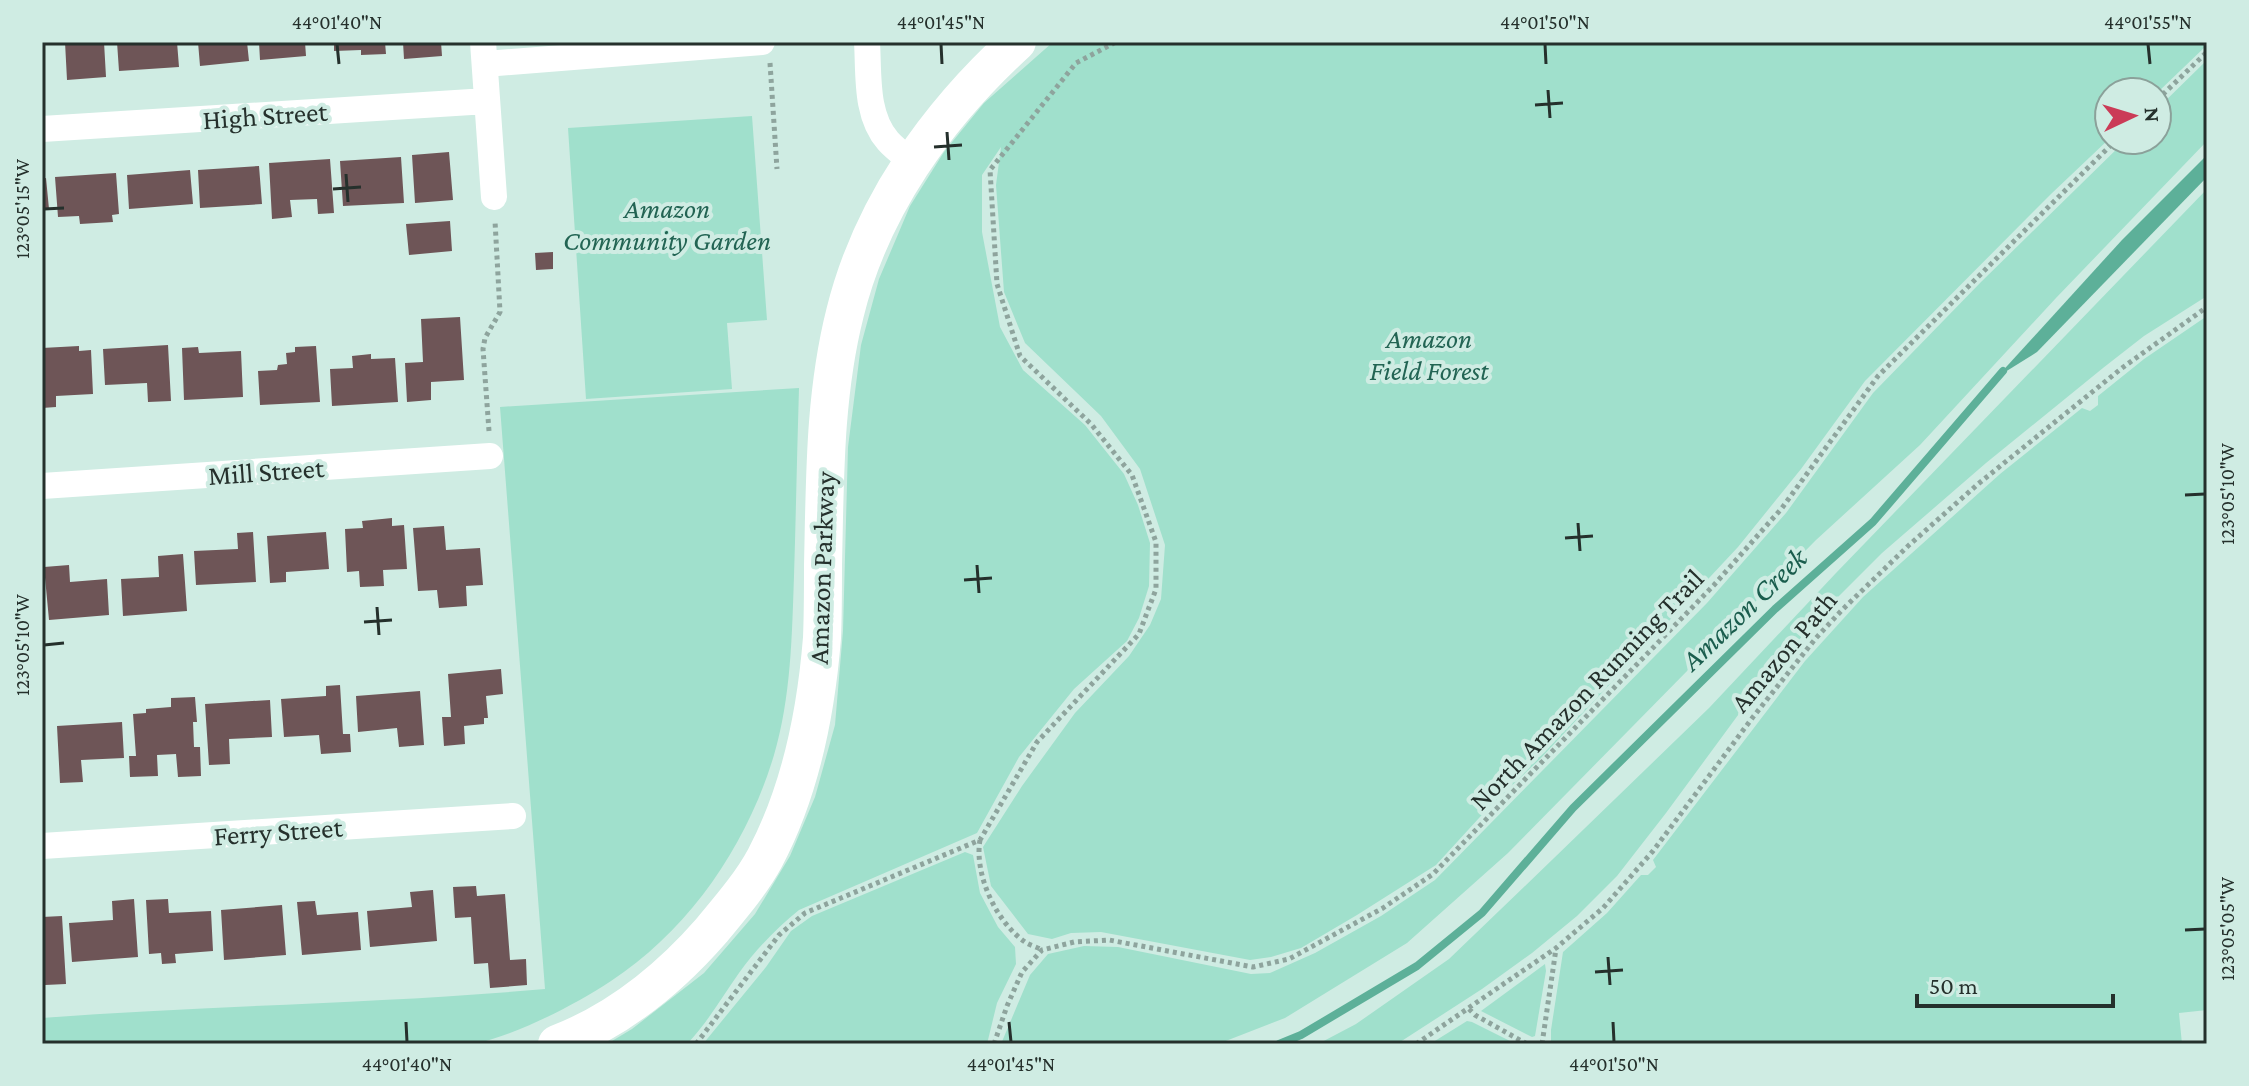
<svg xmlns="http://www.w3.org/2000/svg" width="2249" height="1086" viewBox="0 0 2249 1086" font-family="'Crimson Pro',serif">
	<rect width="100%" height="100%" fill="#cfece3"/>
	<path fill="#a0e0cc" d="M1053,42H2207V45L2157,93L2109,92V139L2051,194L1865,381L1801,469L1738,547L1540,759L1490,806L1436,865L1357,915L1301,948L1271,957L1250,960L1101,932L1071,933L1052,939L1028,934L991,886L983,847L1022,786L1075,713L1129,656L1150,625L1161,599L1165,545L1140,469L1101,416L1025,343L1004,292L996,185L1001,147L982,175V232L1000,327L1023,370L1085,425L1124,474L1138,505L1150,543L1149,586L1139,618L1127,641L1074,689L1019,757L977,833L799,910C777,928 756,949 739,973C722,997 708,1022 687,1044H607L632,1029L704,973L755,914L790,856L815,797L835,725L843,631L848,447L861,345L879,279L910,206L944,152L984,103Z
		M2207,60V141L2056,298L1920,445L1816,540L1508,853L1407,943L1285,1018L1218,1044H1001L1030,975L1048,954L1084,946L1118,947L1251,974L1270,973L1315,953L1381,916L1435,880L1707,603L1786,513L1873,393L1981,282L2126,140H2157V109Z
		M752,116L767,320L727,323L732,389L586,399L568,128Z
		M2207,189V296L2144,336L2103,368L1986,463L1882,553L1821,614L1755,692L1666,813L1617,876L1577,916L1532,953L1482,989L1397,1044H1318L1356,1024L1449,959L1553,859L1709,708L1836,573Z
		M2207,316V1010L2179,1013L2182,1044H1551V1030L1563,952L1607,913L1641,875H1648L1656,867L1653,860L1805,661L1863,597L2000,474L2082,408L2090,411L2098,405V396L2144,359Z
		M799,388C797,451 796,513 794,576C792,635 791,698 774,755C747,845 690,929 611,981C573,1006 518,1034 474,1044H42V1018C210,1005 378,1004 545,989L500,407Z
		M965,852L973,855L980,893L998,927L1015,947L1016,964L997,1003L987,1044H703L766,967L791,931L812,916Z
		M1545,964L1546,971L1535,1036L1532,1037L1481,1011Z
		M1467,1021L1472,1022L1516,1044H1430Z"/>
	<path fill="#5db099" d="M2207,155V177L2037,352L1997,377L2122,240Z"/>
	<g fill="none" stroke-linecap="round" stroke-linejoin="round">
		<path stroke="#5db099" stroke-width="8" d="M1279,1044L1301,1035L1417,966L1482,913L1573,808L1775,609L1873,522L2003,371"/>
	</g>
	<path fill="#6e5557" d="M65,42H104L106,77L67,80Z
		M117,42H177L179,67L119,71Z
		M198,42H247L249,61L200,66Z
		M259,42H305L306,56L260,60Z
		M334,42H385L386,54L361,55V50L334,51Z
		M403,42H441L442,56L404,59Z
		M449,152L453,200L415,203L412,155Z
		M401,157L404,203L343,206L340,161Z
		M330,159L334,213L318,214L317,199L290,200L292,217L272,219L269,163Z
		M259,166L262,204L200,208L198,170Z
		M190,170L193,204L129,209L127,175Z
		M116,173L119,214L112,215L113,222L80,224L79,216L58,217L55,177Z
		M46,178L49,209L42,210V179Z
		M450,221L452,251L409,255L406,224Z
		M553,252V269L536,270L535,253Z
		M460,317L464,380L431,382V400L407,402L405,363L423,362L421,319Z
		M168,345L171,401L148,402L147,383L105,385L103,349Z
		M79,346V351L91,350L93,394L56,396V407L42,408V348Z
		M316,346L320,402L260,405L258,371L277,370L278,365L287,364L286,353L295,352V347Z
		M198,347L199,353L241,351L243,397L184,400L182,348Z
		M371,354V359L395,358L398,402L332,406L330,369L353,368L352,356Z
		M392,518V526L404,525L407,569L383,570L384,586L360,587L359,571L347,572L345,529L363,528L362,521Z
		M444,526L446,550L480,548L483,585L466,586L467,606L439,608L437,590L418,591L413,528Z
		M253,532L256,582L196,585L194,551L238,549L237,533Z
		M326,532L329,569L286,572V582L270,583L267,536Z
		M183,554L187,611L123,616L121,579L159,577L158,556Z
		M69,565L70,582L107,579L109,615L49,620L44,567Z
		M501,669L503,694L486,696L488,718H484V724L464,726L465,744L444,746L442,717H451L448,674Z
		M340,685L343,734H350L351,752L321,754L319,735L284,737L281,699L326,696V686Z
		M420,691L424,745L399,747L397,728L358,732L356,696Z
		M195,697L197,722H193L194,747H200L201,776L178,777L176,754L157,755L158,776L130,777L129,756H136L133,714L146,713V709L171,707V698Z
		M270,700L272,737L229,739L230,764L209,765L205,704Z
		M122,722L124,758L81,760L83,782L60,783L57,726Z
		M476,886L477,896L505,894L510,960L526,959L527,985L490,988L488,963L474,964L471,917L455,918L453,887Z
		M433,890L437,941L370,947L367,911L412,907L410,892Z
		M134,899L138,957L72,962L69,923L113,920L112,901Z
		M168,899L169,913L211,911L213,951L175,954L176,963L162,964L161,953L149,954L146,900Z
		M315,901L317,915L358,912L361,950L302,955L297,902Z
		M282,905L286,955L224,960L221,910Z
		M62,916L66,984L45,985L44,971H42V917Z"/>
	<g fill="none" stroke-linecap="round" stroke-linejoin="round">
		<path stroke="#8ea49d" stroke-width="5" stroke-dasharray="4 4" stroke-linecap="butt" d="M770,63L777,169
			M2157,100L2207,52
			M489,431L483,349L485,338L500,312L495,221
			M980,840C974,874 996,922 1025,942C1029,945 1037,947 1042,950
			M1469,1009L1475,1015L1527,1044
			M696,1044L779,935L805,913L980,840L1037,742L1139,634L1156,589V542L1132,475L1091,424L1020,356L997,284L990,170L1076,63L1116,42
			M994,1044L1007,1006L1022,972L1042,950L1074,942L1109,940L1253,967L1289,959L1383,908L1433,874L1714,585L1782,508L1878,376L2116,140
			M1416,1044L1556,948L1603,908L1653,851L1753,717L1816,638L1842,610L1908,546L1978,484L2122,368L2207,307
			M1542,1044L1556,949"/>
		<path stroke="#fff" stroke-width="26" d="M483,42L494,197
			M867,42C869,74 865,115 888,141C895,149 904,155 912,162
			M485,64L762,42
			M42,129L487,101
			M42,486L490,456
			M42,846L513,816"/>
		<path stroke="#fff" stroke-width="38" d="M557,1044C617,1021 669,979 711,931C730,908 751,884 765,858C801,790 816,713 822,638C823,614 823,589 823,565C825,481 824,396 845,313C871,207 937,115 1017,42"/>
	</g>
	<path fill="none" stroke="#25302c" stroke-width="3" d="M337,44L339,64M941,44L942,64M1545,44L1546,64M2148,44L2150,64M1548,90L1550,118M1535,105L1563,103M947,132L949,160M934,147L962,145M346,174L348,202M333,189L361,187M44,209L64,208M2185,495L2205,494M1578,523L1580,551M1565,538L1593,536M977,565L979,593M964,580L992,578M377,607L379,635M364,622L392,620M44,645L64,643M2185,930L2205,929M1608,957L1610,985M1595,972L1623,970M406,1022L407,1042M1009,1022L1011,1042M1613,1022L1614,1042"/>
	<g text-anchor="middle" stroke-width="8" stroke-linejoin="round" paint-order="stroke">
		<g font-size="28" fill="#25302c" stroke="#cfece3">
			<text transform="translate(265 115) rotate(-4)" y="10">High Street</text>
			<text transform="translate(266 471) rotate(-4)" y="10">Mill Street</text>
			<text transform="translate(821 568) rotate(-88)" y="10">Amazon Parkway</text>
			<text transform="translate(1783 651) rotate(-50)" y="10">Amazon Path</text>
			<text transform="translate(1586 689) rotate(-46)" y="10">North Amazon Running Trail</text>
			<text transform="translate(278 831) rotate(-4)" y="10">Ferry Street</text>
		</g>
		<g font-size="28" font-style="italic" fill="#226453" stroke="#cfece3">
			<text x="667" y="218">Amazon<tspan x="667" dy="32">Community Garden</tspan></text>
			<text x="1429" y="348">Amazon<tspan x="1429" dy="32">Field Forest</tspan></text>
		</g>
		<g font-size="30" font-style="italic" fill="#1a5d4d" stroke="#cfece3">
			<text transform="translate(1744 609) rotate(-44)" y="10">Amazon Creek</text>
		</g>
	</g>
	<rect width="2249" height="1086" fill="none" stroke="#cfece3" stroke-width="88"/>
	<g transform="translate(2133 116) rotate(86)"><circle r="38" fill="#cfece3" stroke="#8ba19a" stroke-width="2"/>
	<path d="M0-6L14 30L0 20L-14 30Z" fill="#cb3b57"/>
	<text y="-12" font-size="22" font-weight="bold" text-anchor="middle" fill="#25302c">N</text>
	</g>
	<path d="M1917 994v12h196v-12" fill="none" stroke="#25302c" stroke-width="4"/>
	<text x="1929" y="994" font-size="24" fill="#25302c" stroke="#cfece3" stroke-width="6" paint-order="stroke">50 m</text>
	<rect x="44" y="44" width="2161" height="998" fill="none" stroke="#25302c" stroke-width="3"/>
	<g font-size="20" text-anchor="middle" fill="#25302c">
		<text x="337" y="29">44°01'40"N</text>
		<text x="941" y="29">44°01'45"N</text>
		<text x="1545" y="29">44°01'50"N</text>
		<text x="2148" y="29">44°01'55"N</text>
		<text transform="translate(22 209) rotate(-90)" y="7">123°05'15"W</text>
		<text transform="translate(2227 494) rotate(-90)" y="7">123°05'10"W</text>
		<text transform="translate(22 645) rotate(-90)" y="7">123°05'10"W</text>
		<text transform="translate(2227 929) rotate(-90)" y="7">123°05'05"W</text>
		<text x="407" y="1071">44°01'40"N</text>
		<text x="1011" y="1071">44°01'45"N</text>
		<text x="1614" y="1071">44°01'50"N</text>
	</g>
</svg>
